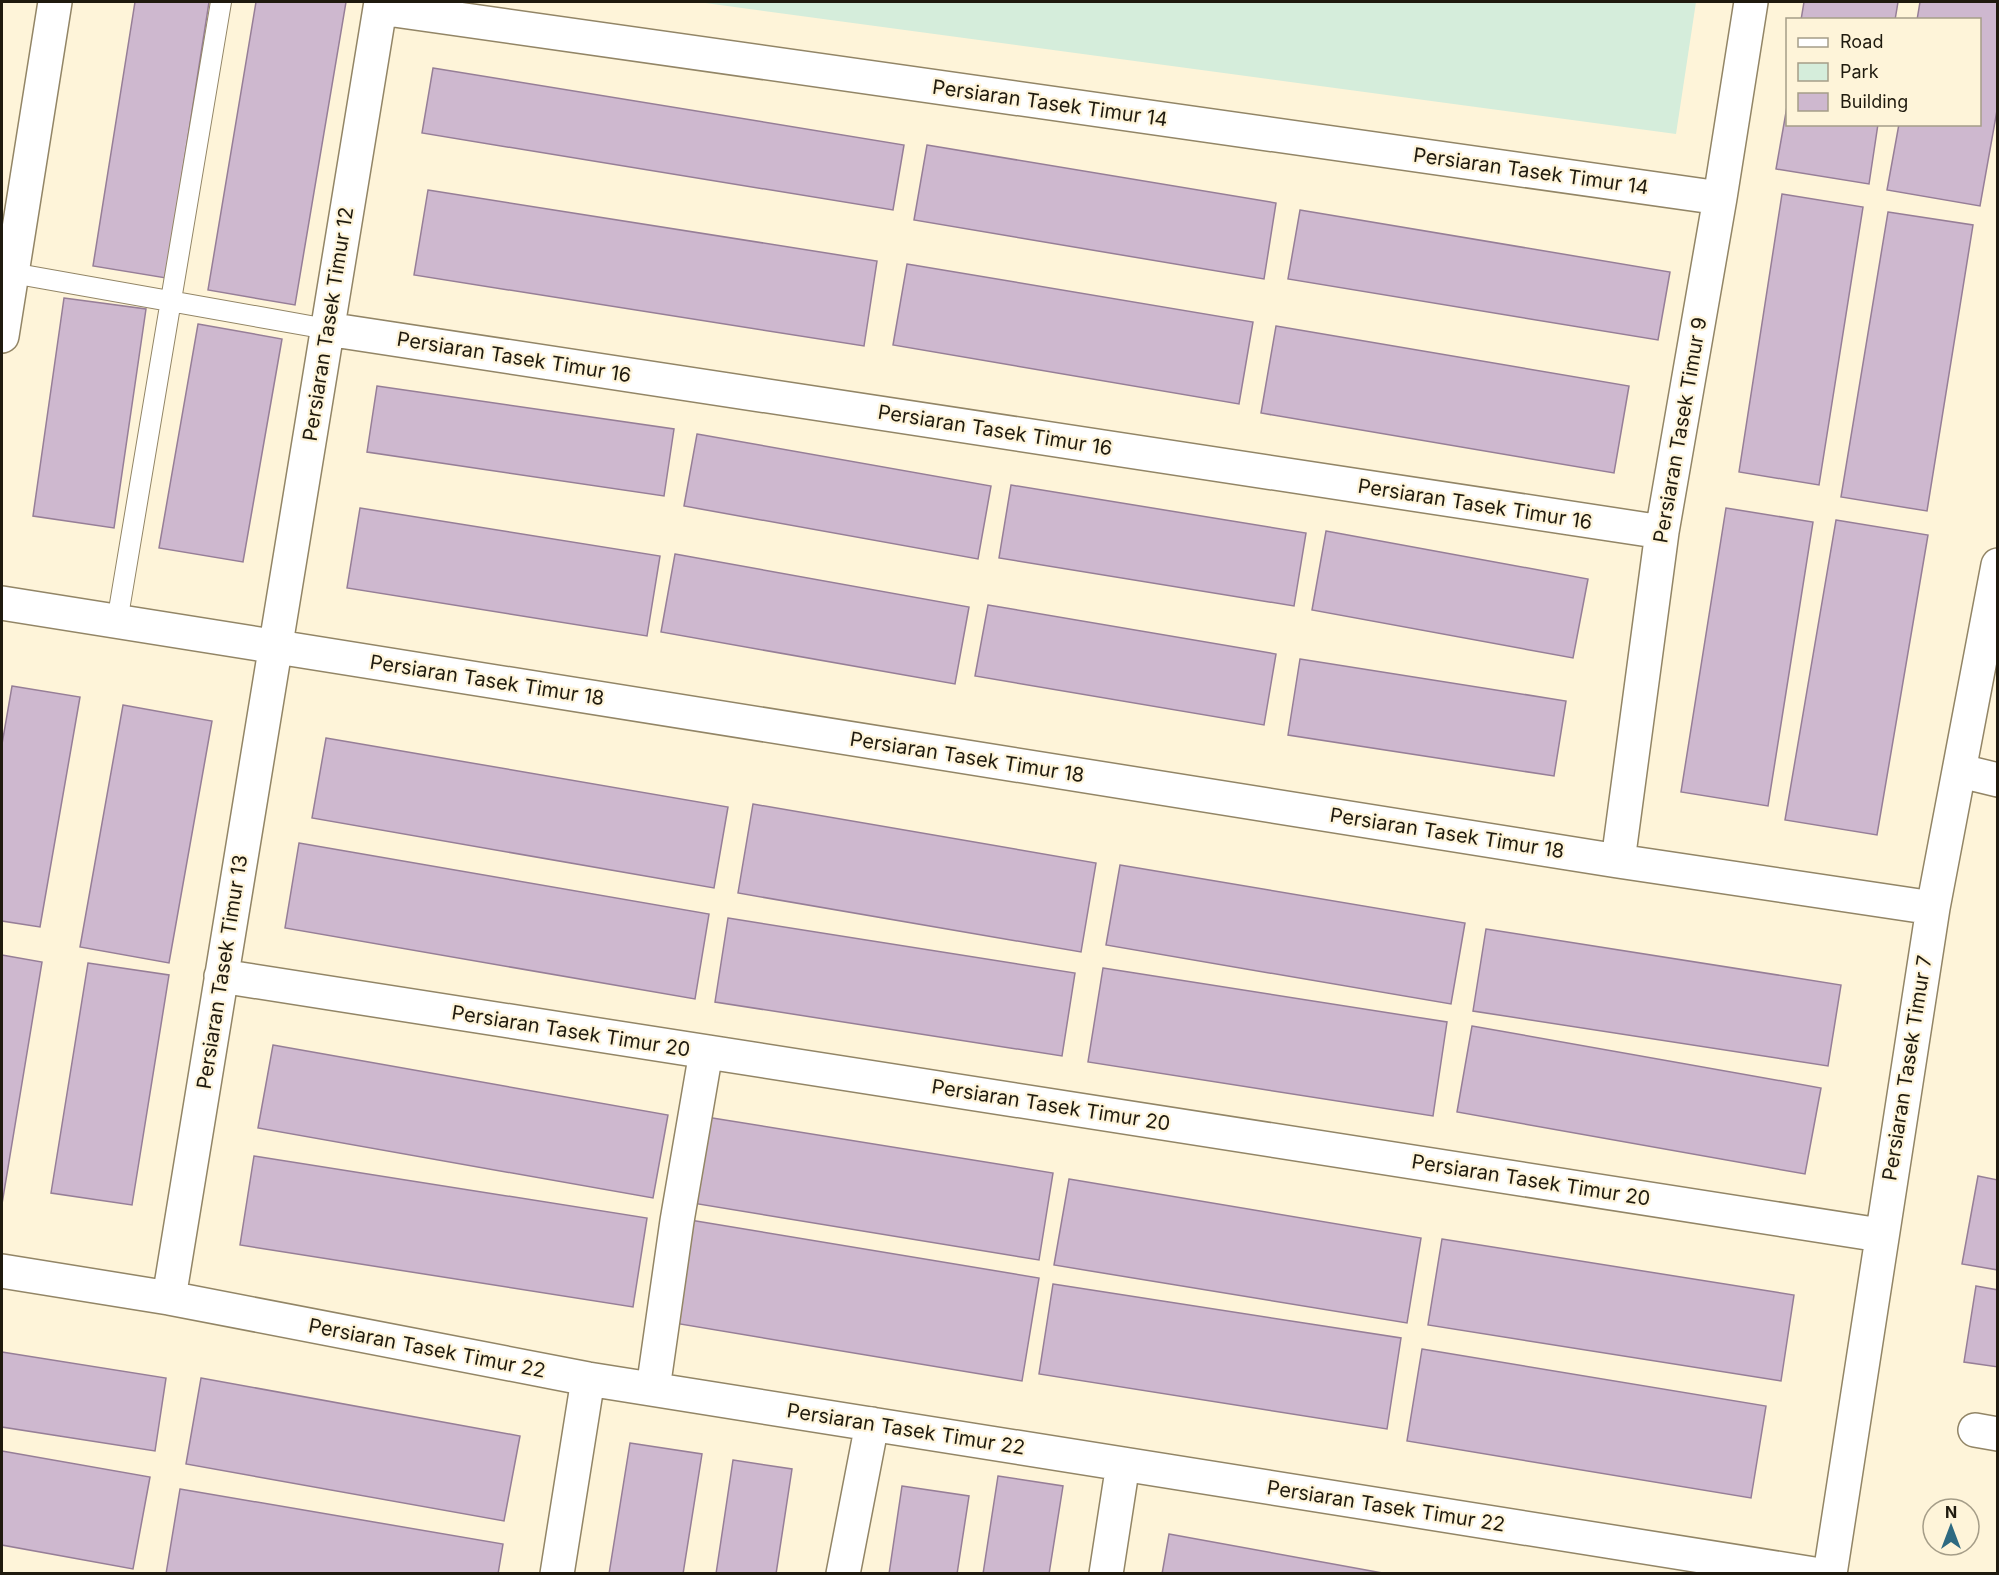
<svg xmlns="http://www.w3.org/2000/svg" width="1999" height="1575" viewBox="0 0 1999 1575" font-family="Inter,sans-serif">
	<rect width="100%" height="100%" fill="#fef4d9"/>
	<path fill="#d5eddb" d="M698,2H1696L1676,134Z"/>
	<path fill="#ceb8cf" stroke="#967e97" stroke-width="1.5" d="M135,2H209L166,278L93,266Z
		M256,2H346L295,305L208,290Z
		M1804,2H1898L1895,20H1801Z
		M1920,2H1998V105L1980,206L1887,190L1899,124H1980V20H1917Z
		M433,68L904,145L893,210L422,133Z
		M1788,101V124H1878L1869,184L1776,169Z
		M927,145L1276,203L1264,279L914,220Z
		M428,190L877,261L864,346L414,275Z
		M1782,194L1863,207L1819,485L1739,472Z
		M1300,210L1670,272L1658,340L1288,279Z
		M1888,212L1973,225L1927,511L1841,497Z
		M907,264L1253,322L1239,404L893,345Z
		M64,298L146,309L114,528L33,516Z
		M198,324L282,339L243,562L159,548Z
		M1276,326L1629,386L1614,473L1261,413Z
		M377,386L674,429L664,496L367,452Z
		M697,434L991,486L978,559L684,506Z
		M1011,485L1306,533L1294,606L999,558Z
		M360,508L660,556L647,636L347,588Z
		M1726,508L1813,522L1768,806L1681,792Z
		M1836,520L1928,535L1877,835L1785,820Z
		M1326,531L1588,579L1573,658L1312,610Z
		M675,554L969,607L955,684L661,632Z
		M988,605L1276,654L1264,725L975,676Z
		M1300,659L1566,701L1554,776L1288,735Z
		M12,686L80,697L40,927L2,921V744Z
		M123,705L212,721L169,963L80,947Z
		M326,738L728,807L714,888L312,818Z
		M753,804L1096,863L1081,952L738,893Z
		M299,843L709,914L695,999L285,928Z
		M1120,865L1465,923L1451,1004L1106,945Z
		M728,918L1075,973L1062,1056L715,1002Z
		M1486,929L1841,985L1828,1066L1473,1011Z
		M2,955L42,962L2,1204Z
		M88,963L169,975L132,1205L51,1193Z
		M1103,968L1447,1022L1433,1116L1088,1062Z
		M1472,1026L1821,1088L1805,1174L1457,1112Z
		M273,1045L668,1115L653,1198L258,1128Z
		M700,1116L1053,1173L1039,1260L686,1202Z
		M254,1156L647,1218L633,1307L240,1245Z
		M1978,1176L1998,1180V1270L1962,1264Z
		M1069,1179L1421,1238L1407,1323L1054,1265Z
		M684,1219L1039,1278L1022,1381L668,1322Z
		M1442,1239L1794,1295L1781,1381L1428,1325Z
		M1053,1284L1401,1338L1387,1429L1039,1374Z
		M1976,1286L1998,1290V1367L1964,1362Z
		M1422,1349L1766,1406L1751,1498L1407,1441Z
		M2,1352L166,1378L155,1451L2,1427Z
		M201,1378L520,1436L504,1521L186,1464Z
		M630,1443L702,1454L683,1574H609Z
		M2,1451L150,1477L133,1569L2,1545Z
		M733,1460L792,1469L776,1574H716Z
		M998,1476L1063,1486L1049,1574H983Z
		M902,1486L969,1496L957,1574H889Z
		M180,1489L503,1544L498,1574H166Z
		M1169,1534L1388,1574H1162Z"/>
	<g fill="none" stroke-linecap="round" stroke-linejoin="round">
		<defs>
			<path id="lane" d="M12,273L327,329
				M117,622L221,2"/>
			<path id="street" d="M380,8L1720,198
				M327,329L1662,532
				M2,336L55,2
				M2,603L1618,861L1933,908
				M1961,771L1998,780
				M1618,861L1662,532L1720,198L1751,2
				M221,976L1880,1235
				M2,1271L169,1298L588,1379L1814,1574
				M169,1298L381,2
				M653,1389L677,1221L706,1052
				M1975,1430L1998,1434
				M557,1574L588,1379
				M843,1574L872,1424
				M1106,1574L1123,1464
				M1830,1574L1933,908L1998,565"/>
		</defs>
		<use href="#lane" stroke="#928566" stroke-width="22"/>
		<use href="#street" stroke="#928566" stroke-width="36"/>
		<use href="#lane" stroke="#fff" stroke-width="20"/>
		<use href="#street" stroke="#fff" stroke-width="33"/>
	</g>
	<g text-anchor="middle" stroke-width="4.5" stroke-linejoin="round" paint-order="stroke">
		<g font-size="20" fill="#1f1a0e" stroke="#fef4d9">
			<text transform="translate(1050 103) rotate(8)" y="7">Persiaran Tasek Timur 14</text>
			<text transform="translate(1531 171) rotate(8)" y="7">Persiaran Tasek Timur 14</text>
			<text transform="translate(328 324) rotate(-81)" y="7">Persiaran Tasek Timur 12</text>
			<text transform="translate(514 357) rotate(9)" y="7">Persiaran Tasek Timur 16</text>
			<text transform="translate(995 430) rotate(9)" y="7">Persiaran Tasek Timur 16</text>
			<text transform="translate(1680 430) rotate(-80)" y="7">Persiaran Tasek Timur 9</text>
			<text transform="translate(1475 504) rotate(9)" y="7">Persiaran Tasek Timur 16</text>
			<text transform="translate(487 680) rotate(9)" y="7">Persiaran Tasek Timur 18</text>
			<text transform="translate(967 757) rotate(9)" y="7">Persiaran Tasek Timur 18</text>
			<text transform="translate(1447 833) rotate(9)" y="7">Persiaran Tasek Timur 18</text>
			<text transform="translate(222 972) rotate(-81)" y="7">Persiaran Tasek Timur 13</text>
			<text transform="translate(571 1031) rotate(9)" y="7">Persiaran Tasek Timur 20</text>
			<text transform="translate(1907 1068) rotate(-81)" y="7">Persiaran Tasek Timur 7</text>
			<text transform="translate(1051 1105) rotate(9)" y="7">Persiaran Tasek Timur 20</text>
			<text transform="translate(1531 1180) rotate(9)" y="7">Persiaran Tasek Timur 20</text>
			<text transform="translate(427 1348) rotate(11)" y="7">Persiaran Tasek Timur 22</text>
			<text transform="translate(906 1429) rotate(9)" y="7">Persiaran Tasek Timur 22</text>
			<text transform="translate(1386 1506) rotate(9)" y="7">Persiaran Tasek Timur 22</text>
		</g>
	</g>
	<rect width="1999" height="1575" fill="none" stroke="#1f1a0e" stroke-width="6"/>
	<rect x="1786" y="18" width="195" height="108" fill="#fef4d9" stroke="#a59d88" stroke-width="1.5"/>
	<rect x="1798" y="38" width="30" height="9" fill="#ffffff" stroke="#a59d88" stroke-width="1.5"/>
	<text x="1840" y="48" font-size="18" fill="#1f1a0e">Road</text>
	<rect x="1798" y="63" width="30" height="18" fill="#d5eddb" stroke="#a59d88" stroke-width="1.5"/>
	<text x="1840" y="78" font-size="18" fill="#1f1a0e">Park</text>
	<rect x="1798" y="93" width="30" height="18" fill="#ceb8cf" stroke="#a59d88" stroke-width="1.5"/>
	<text x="1840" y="108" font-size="18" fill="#1f1a0e">Building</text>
	<g transform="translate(1951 1527)"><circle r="28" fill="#fef4d9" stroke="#a59d88" stroke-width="1.5"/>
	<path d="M0-4.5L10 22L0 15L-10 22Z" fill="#2e6a81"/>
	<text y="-9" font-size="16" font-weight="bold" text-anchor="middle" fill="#1f1a0e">N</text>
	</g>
</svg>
